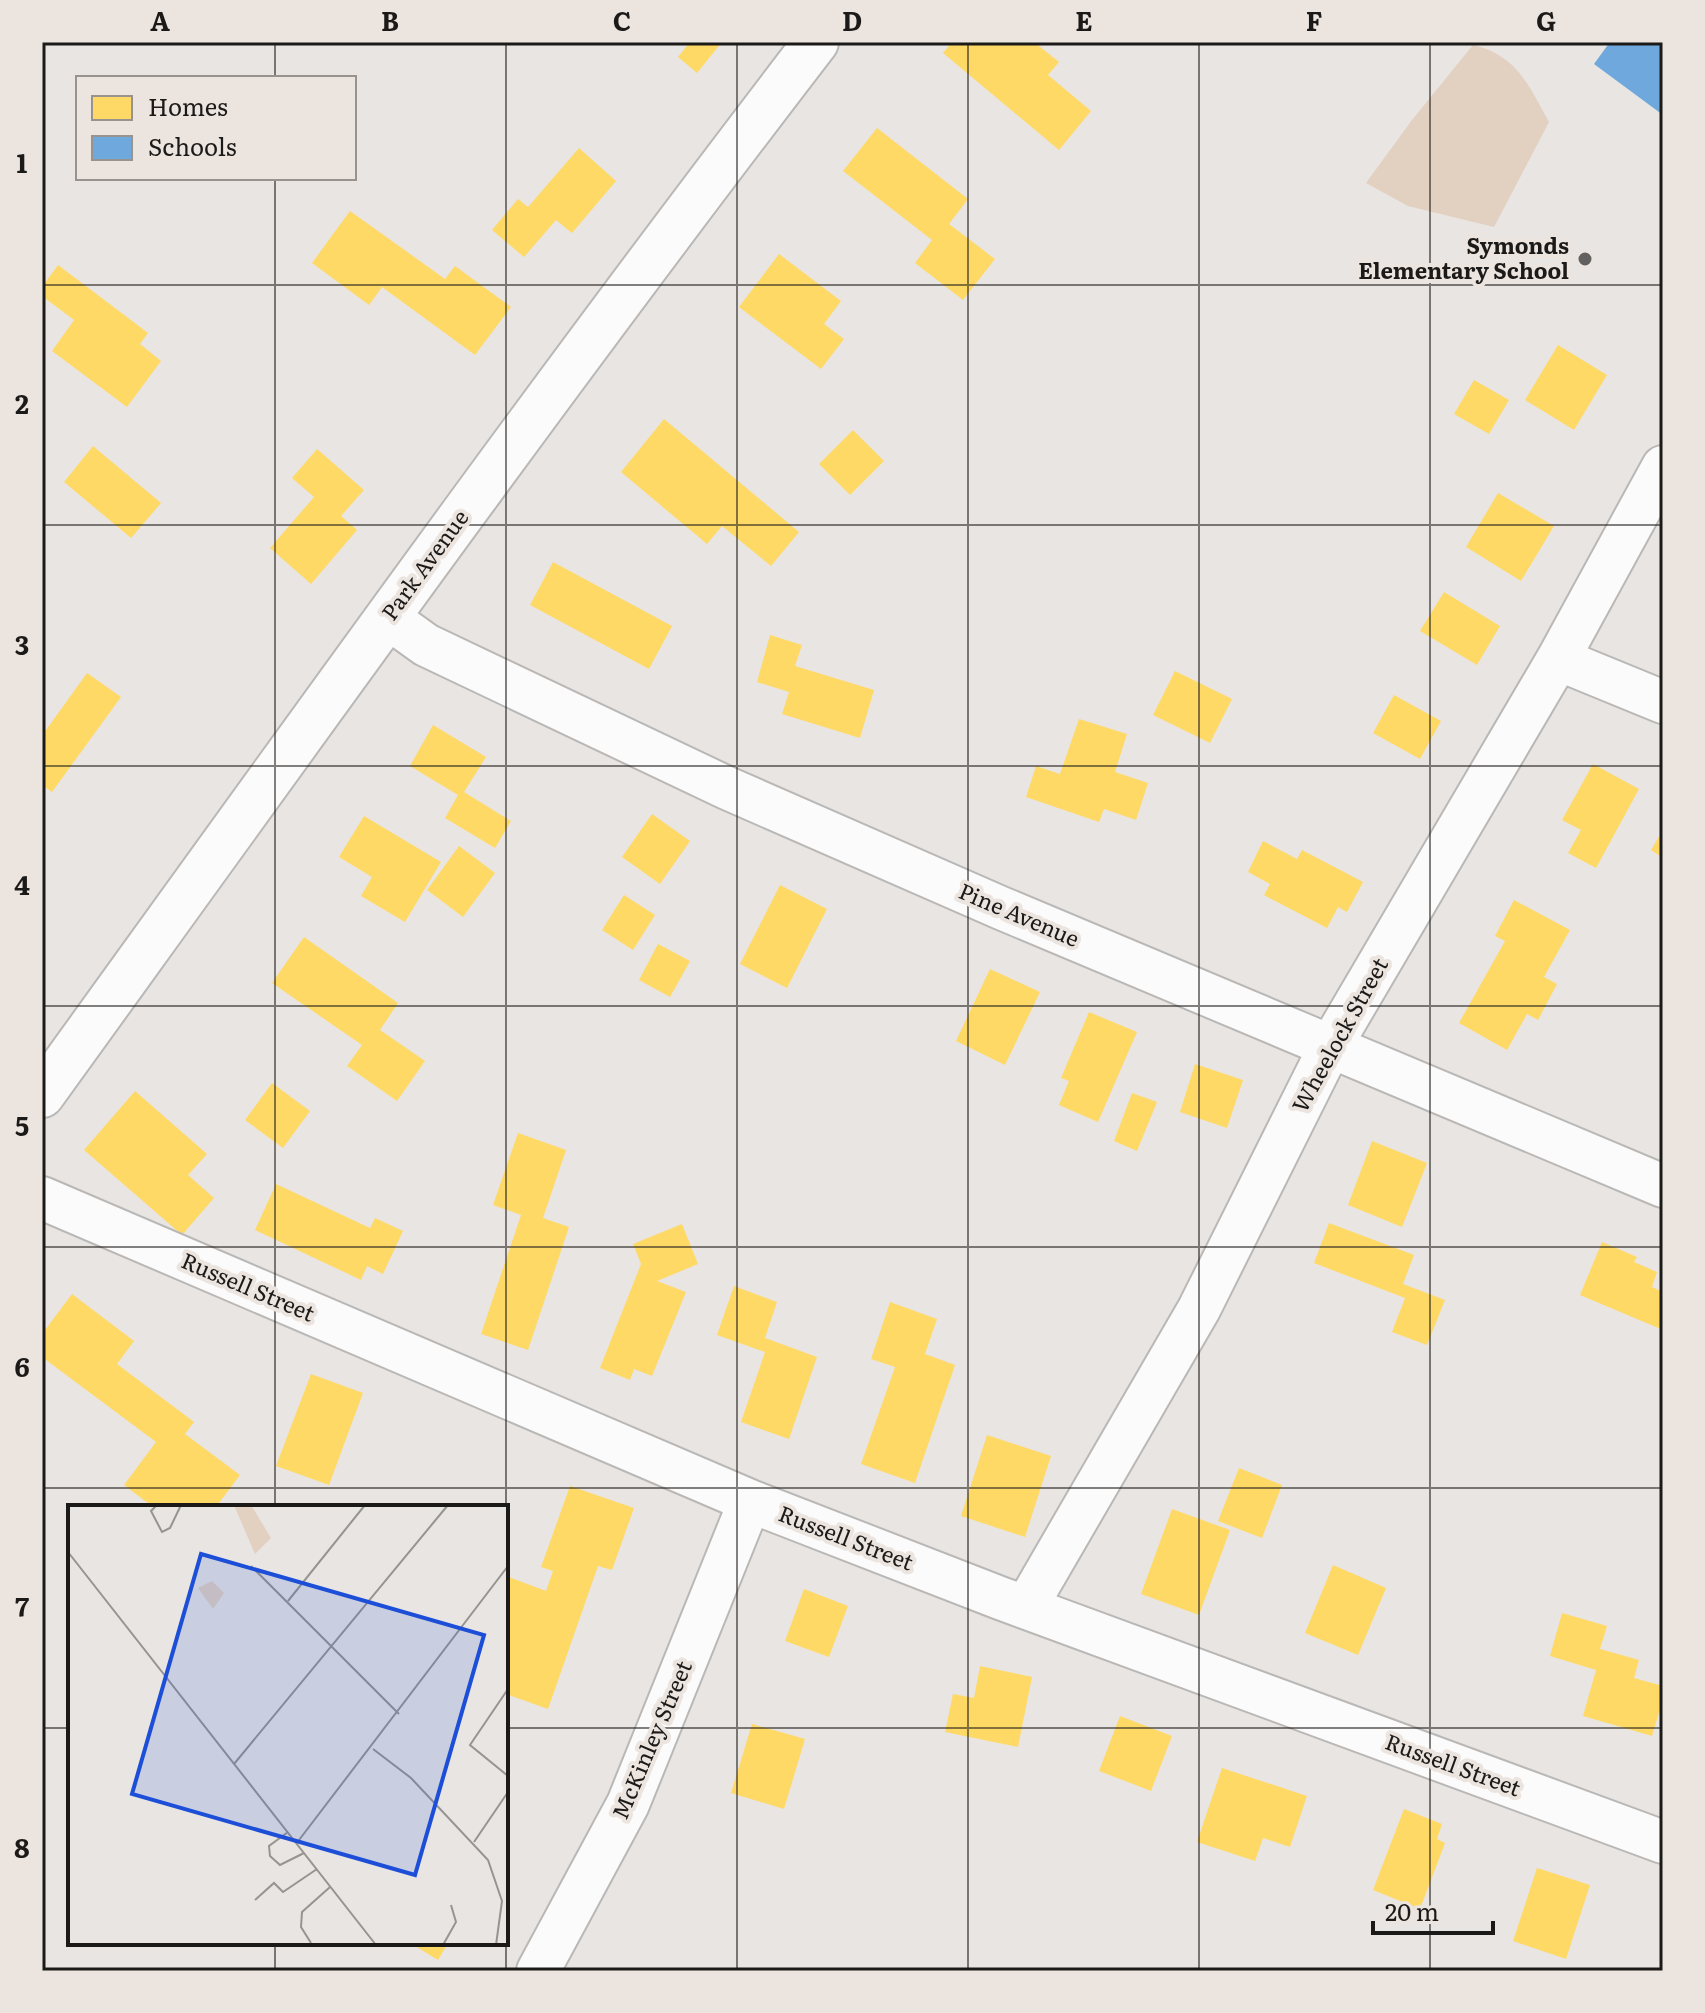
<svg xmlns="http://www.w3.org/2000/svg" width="1705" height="2013" viewBox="0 0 1705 2013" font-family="Literata,serif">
	<rect width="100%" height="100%" fill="#e8e5e2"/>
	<path fill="#e2d0c0" d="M1473,45C1518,56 1528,85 1549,122L1494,227L1408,206L1366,183L1412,120Z"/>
	<path fill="#ffd966" d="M690,42H722L697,73L678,57Z
		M952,42H1034L1059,62L1048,75L1091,111L1059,150L943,53Z
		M877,128L968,199L949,224L995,259L963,300L915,263L932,240L843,171Z
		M579,148L616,181L572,233L556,220L524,257L492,230L518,199L528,207Z
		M350,211L445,279L455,266L511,307L475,355L382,287L369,305L312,263Z
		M779,254L841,301L824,324L844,339L821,369L739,307Z
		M58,265L148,333L140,344L161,361L127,407L52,351L74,320L42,296V287Z
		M1558,345L1607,375L1574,430L1525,400Z
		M1474,380L1509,400L1489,434L1454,414Z
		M664,419L799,532L771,566L722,526L707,544L621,472Z
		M853,430L884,461L850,495L819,464Z
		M93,446L161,503L131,538L64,482Z
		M317,449L364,490L341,516L357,530L311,584L270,548L314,497L292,478Z
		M1498,493L1554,526L1521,581L1466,547Z
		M553,562L672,626L649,669L530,605Z
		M1444,592L1500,626L1477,665L1420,631Z
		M770,635L802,645L795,666L874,690L860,738L782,714L789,692L757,682Z
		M1175,671L1232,699L1210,743L1153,715Z
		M87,673L121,697L52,792L42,785V728L46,730Z
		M1394,695L1441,721L1420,759L1373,733Z
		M1079,719L1127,734L1115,772L1148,783L1136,820L1104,809L1099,822L1026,797L1036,766L1060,774Z
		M433,725L486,757L464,792L511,821L495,848L445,818L458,795L410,766Z
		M1593,764L1639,789L1596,868L1568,853L1581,830L1562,820Z
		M652,814L690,841L660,884L622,857Z
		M364,816L441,862L405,922L361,896L372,877L339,857Z
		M1663,830V858L1651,850Z
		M1263,841L1297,859L1302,850L1363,882L1347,912L1338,907L1327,928L1264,895L1270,884L1248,872Z
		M459,846L495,873L463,917L427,890Z
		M780,885L827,909L787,988L740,964Z
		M624,895L655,915L633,950L602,930Z
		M1514,900L1570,930L1544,977L1557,984L1538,1020L1527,1014L1507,1050L1459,1023L1505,941L1495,936Z
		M304,937L398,1003L380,1030L425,1061L397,1101L347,1066L362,1045L272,983Z
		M658,944L690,961L670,997L639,980Z
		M990,969L1040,992L1005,1065L956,1041Z
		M1089,1012L1137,1032L1098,1122L1059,1105L1069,1081L1061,1078Z
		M1195,1064L1243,1080L1227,1128L1180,1112Z
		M272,1083L310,1111L283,1148L245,1120Z
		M135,1091L207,1154L188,1175L214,1198L182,1235L84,1150Z
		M1132,1093L1157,1102L1137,1151L1114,1141Z
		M518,1133L566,1150L543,1218L569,1227L528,1350L481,1334L521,1215L493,1205Z
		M1372,1141L1427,1163L1402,1227L1348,1205Z
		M276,1184L370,1228L375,1218L403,1231L383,1274L367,1266L361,1280L255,1230Z
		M1329,1223L1414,1255L1403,1284L1445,1300L1427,1345L1392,1332L1405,1298L1314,1263Z
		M682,1224L698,1264L657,1281L686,1292L652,1376L634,1369L630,1380L600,1368L641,1264L633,1244Z
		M1602,1242L1637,1257L1634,1262L1657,1272L1652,1287L1663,1292V1330L1580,1295Z
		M734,1286L777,1302L765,1338L817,1357L789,1439L741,1422L765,1352L717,1335Z
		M72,1294L134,1341L117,1364L194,1422L185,1434L240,1475L216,1507H153L124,1485L156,1442L42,1357V1334Z
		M890,1302L937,1319L925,1354L955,1365L915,1483L861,1464L895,1367L871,1359Z
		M311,1374L363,1393L329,1485L276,1466Z
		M987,1435L1051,1456L1025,1537L961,1516Z
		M1239,1468L1282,1485L1262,1538L1218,1521Z
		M570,1486L634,1508L612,1570L598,1566L548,1709L506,1694V1576L546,1591L553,1571L541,1567Z
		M1172,1509L1230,1530L1199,1615L1141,1594Z
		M1333,1565L1386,1588L1358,1655L1305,1633Z
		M804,1589L848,1606L829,1657L785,1641Z
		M1562,1613L1607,1626L1600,1649L1639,1660L1634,1678L1663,1686V1699L1652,1736L1583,1716L1596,1670L1550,1656Z
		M980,1666L1032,1677L1018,1747L945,1732L953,1694L974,1698Z
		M1120,1716L1172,1736L1151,1791L1099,1771Z
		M752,1724L805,1739L784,1809L731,1793Z
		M1222,1768L1307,1796L1290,1847L1263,1838L1255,1861L1197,1842Z
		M1404,1809L1442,1824L1437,1839L1445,1843L1420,1909L1373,1890Z
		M1537,1868L1590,1885L1566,1959L1513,1941Z
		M410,1943H448L438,1960Z"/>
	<path fill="#6fa8dc" d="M1610,42H1663V115L1594,64Z"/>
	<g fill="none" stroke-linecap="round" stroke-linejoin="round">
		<defs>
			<path id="minor" d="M387,617L426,645L727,788L1001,908L1663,1186
				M1558,659L1663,702
				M42,1198L750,1501L1000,1598L1663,1842
				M1026,1607L1199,1309L1330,1047L1558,659L1663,467
				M538,1971L628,1804L750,1501"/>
			<path id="tertiary" d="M42,1095C297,742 550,388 816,42"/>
		</defs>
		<use href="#minor" stroke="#bab8b6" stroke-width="46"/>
		<use href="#tertiary" stroke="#bab8b6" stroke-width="48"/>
		<use href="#minor" stroke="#fcfbfb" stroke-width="42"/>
		<use href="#tertiary" stroke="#fcfbfb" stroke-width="44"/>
	</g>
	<path fill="none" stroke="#1c1a18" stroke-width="2" stroke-opacity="0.55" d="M275,42V78M506,42V1507M737,42V1971M968,42V1971M1199,42V1971M1430,42V1971M275,178V1507M42,285H1663M42,525H1663M42,766H1663M42,1006H1663M42,1247H1663M42,1488H1663M506,1507V1943M42,1728H70M506,1728H1663M275,1943V1971M506,1943V1971"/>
	<circle fill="#63615f" stroke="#ebe4df" stroke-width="3" cx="1585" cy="259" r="8"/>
	<g text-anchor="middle" stroke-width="8" stroke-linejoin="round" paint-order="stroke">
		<g font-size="22" font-weight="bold" fill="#1c1a18" stroke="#ebe4df" text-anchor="end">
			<text x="1569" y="254">Symonds<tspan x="1569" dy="25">Elementary School</tspan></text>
		</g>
		<g font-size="22" fill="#1c1a18" stroke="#ebe4df">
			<text transform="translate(425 565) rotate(-54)" y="8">Park Avenue</text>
			<text transform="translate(1019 915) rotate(23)" y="8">Pine Avenue</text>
			<text transform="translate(1340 1035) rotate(-61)" y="8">Wheelock Street</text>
			<text transform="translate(248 1287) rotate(23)" y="8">Russell Street</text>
			<text transform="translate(846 1538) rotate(21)" y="8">Russell Street</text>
			<text transform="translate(652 1740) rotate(-67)" y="8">McKinley Street</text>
			<text transform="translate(1453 1765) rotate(20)" y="8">Russell Street</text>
		</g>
	</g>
	<g transform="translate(68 1505)">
		<rect width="440" height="440" fill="#e8e5e2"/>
		<path d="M166,0H183L203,33L187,49ZM144,76L156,88L145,104L130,83Z" fill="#e2d0c0"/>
		<path fill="none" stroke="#969491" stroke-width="2" d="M89,0L83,6L94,27L102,23L113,0M0,47L308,440M183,61L331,209M220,96L297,0M440,184L402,240L440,271M305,244L343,273L420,355L434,396L428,440M166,259L380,0M220,327L201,341L202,351L212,360L236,348M406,337L440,287M228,339L440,61M187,395L206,378L215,387L249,364M243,438L233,422L234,407L262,382M375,440L388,417L383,400"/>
		<path fill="#1d4ed8" fill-opacity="0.15" stroke="#1d4ed8" stroke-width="4" d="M133,49L416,130L347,370L64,289Z"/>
		<rect width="440" height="440" fill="none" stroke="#1c1a18" stroke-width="4"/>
	</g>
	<rect width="1705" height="2013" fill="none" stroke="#ebe4df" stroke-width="88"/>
	<rect x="76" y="76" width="280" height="104" fill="#ebe4df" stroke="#98938f" stroke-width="2"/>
	<rect x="92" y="96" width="40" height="24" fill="#ffd966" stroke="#98938f" stroke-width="2"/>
	<text x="148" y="116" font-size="24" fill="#1c1a18">Homes</text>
	<rect x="92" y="136" width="40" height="24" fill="#6fa8dc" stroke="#98938f" stroke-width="2"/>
	<text x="148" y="156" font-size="24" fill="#1c1a18">Schools</text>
	<path d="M1373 1921v12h120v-12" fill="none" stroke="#1c1a18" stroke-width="4"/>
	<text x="1385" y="1921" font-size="24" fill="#1c1a18" stroke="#ebe4df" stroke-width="6" paint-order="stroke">20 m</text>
	<rect x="44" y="44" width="1617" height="1925" fill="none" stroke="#1c1a18" stroke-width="3"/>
	<g font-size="26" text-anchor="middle" font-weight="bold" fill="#1c1a18">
		<text x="160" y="31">A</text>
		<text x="390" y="31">B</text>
		<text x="622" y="31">C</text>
		<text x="852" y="31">D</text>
		<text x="1084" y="31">E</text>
		<text x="1314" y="31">F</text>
		<text x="1546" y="31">G</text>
		<text x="22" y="173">1</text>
		<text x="22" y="414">2</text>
		<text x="22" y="655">3</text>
		<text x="22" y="895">4</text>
		<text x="22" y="1136">5</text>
		<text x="22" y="1377">6</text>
		<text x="22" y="1617">7</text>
		<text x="22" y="1858">8</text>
	</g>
</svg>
